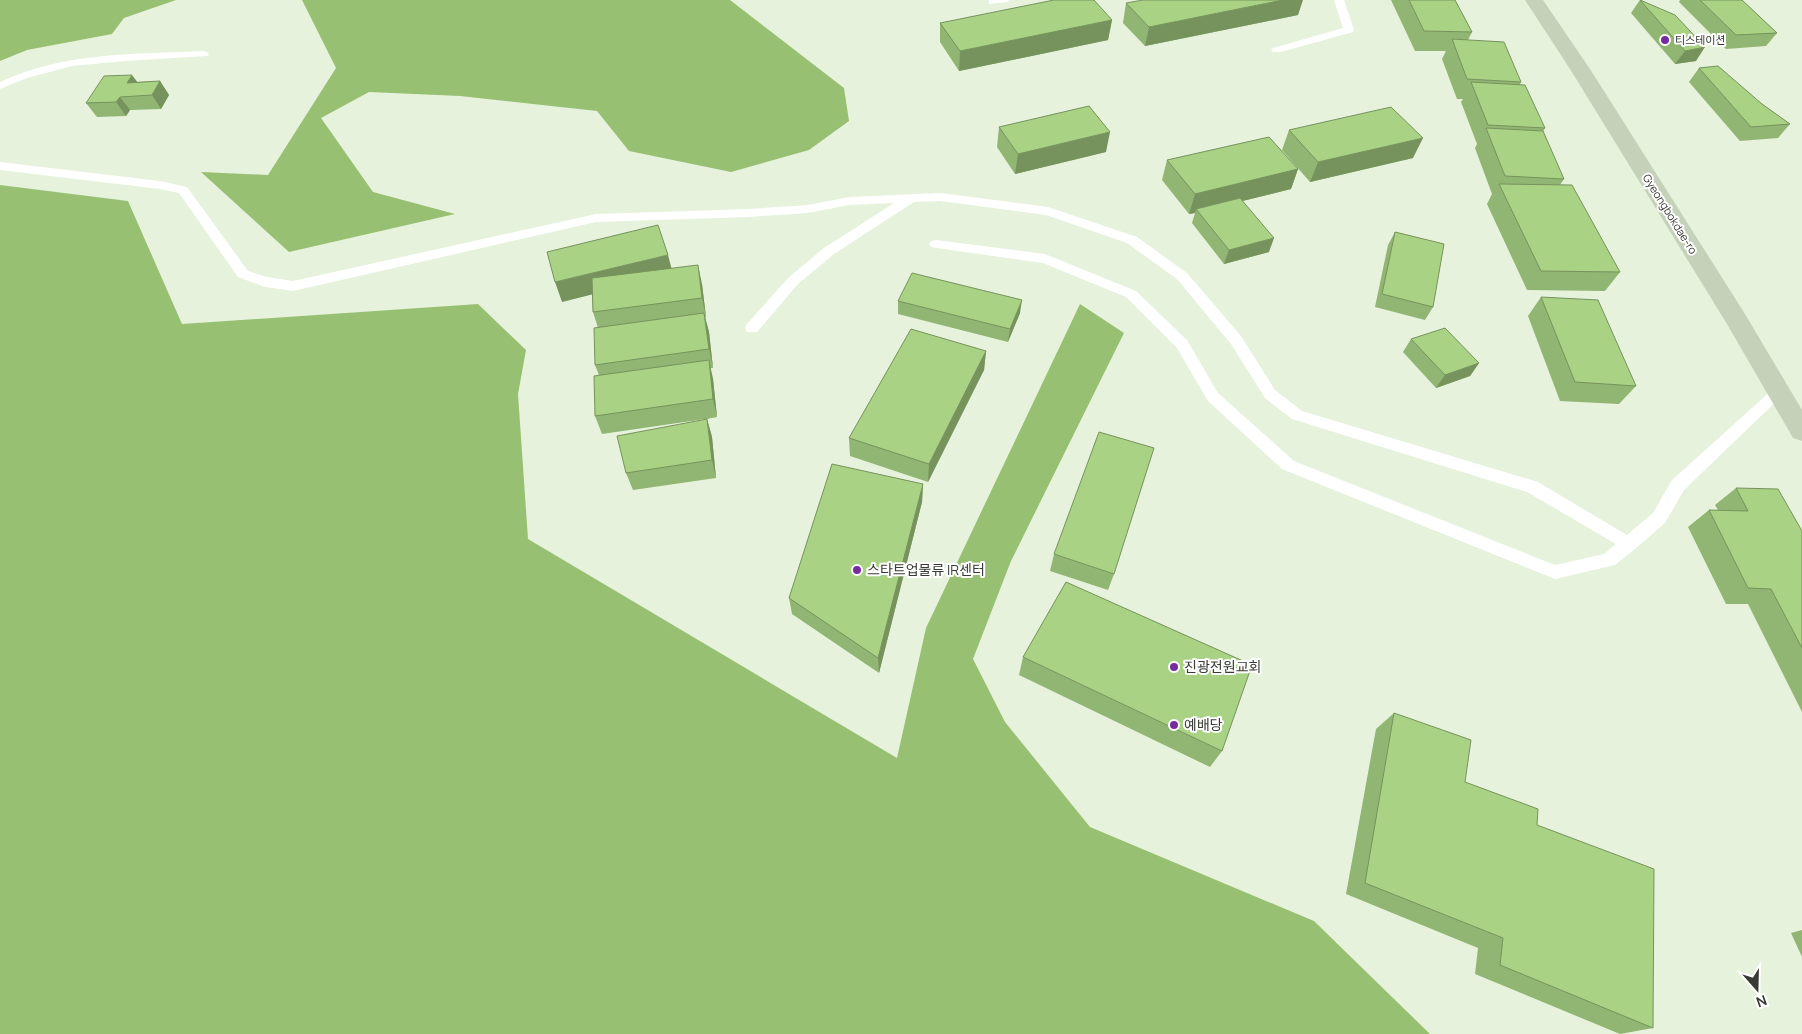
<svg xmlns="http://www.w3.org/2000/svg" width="1802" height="1034" viewBox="0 0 1802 1034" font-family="Manrope,'Noto Sans KR',sans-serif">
	<rect width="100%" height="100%" fill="#e6f2dc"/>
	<path fill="#98c073" d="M0,0H176L124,18L112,34L27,50L0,61Z
		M302,0H730L844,88L849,121L809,150L731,172L629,151L597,111L460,96L369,92L321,118L373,192L455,214L289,252L201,172L268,175L336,68Z
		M0,185L128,201L182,324L478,304L526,350L518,394L528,539L897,758L926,628L1080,304L1124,333L1011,561L973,659L1005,722L1090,827L1314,921L1430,1034H0Z"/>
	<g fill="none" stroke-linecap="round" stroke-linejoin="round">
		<path fill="#fff" fill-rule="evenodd" d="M989,0H1009L1008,2L989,4Z
			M1334,0H1344L1354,30L1353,32L1281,52H1273L1271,50L1273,48L1343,28Z
			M203,51L207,52L209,54L207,56L125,61L72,66L27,78L0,89V82C64,52 134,54 203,51Z
			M0,162L160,181L187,187L248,271L267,277L293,281L596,214L748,209L808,205L849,197L940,193L1048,207L1137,237L1187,273L1241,336L1275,390L1302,411L1538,482L1627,535L1653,513L1672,480L1773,389L1778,387L1783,389L1785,393L1684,490L1665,523L1635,549L1615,565L1555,579L1282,469L1208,401L1177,348L1126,297L1043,263L936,248L931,247L929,244L931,241L936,240L1045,254L1136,291L1187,340L1218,393L1294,461L1555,565L1604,554L1616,544L1527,492L1292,419L1265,398L1231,344L1177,279L1127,243L1046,215L940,201L914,202L834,254L798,284L757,332H747L745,328L747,324L788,278L824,248L894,203L849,205L808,213L748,217L596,222L293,291L265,287L238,277L179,193L160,189L0,170Z"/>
		<path fill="#c5d2b9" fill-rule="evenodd" d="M1525,0H1543L1590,69L1745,314L1802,410V441L1793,438L1727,324L1570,69Z"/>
	</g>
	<path fill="#91b572" d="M1391,0H1455L1472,32L1468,40L1521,82L1520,84L1545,128L1543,132L1564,179L1560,185L1620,272L1605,291L1527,290L1487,204L1492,194L1475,148L1477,144L1461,102L1463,99H1457L1442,59L1446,51H1415Z
		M1640,0H1641L1696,61L1675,64L1631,13Z
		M1680,0H1742L1777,33L1766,46L1726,49L1679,2Z
		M1126,3L1298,15L1145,46L1123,23Z
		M1112,20L1108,40L959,71L940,42V23Z
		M1699,68L1762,104L1790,124L1778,138L1740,141L1689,82Z
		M160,81L169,95L161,109L130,110L126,116L97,117L86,103L137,82Z
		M999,127L1106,152L1015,174L997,147Z
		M1289,130L1413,158L1310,182L1282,150Z
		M1167,160L1298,169L1291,189L1242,201L1269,252L1224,264L1192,223L1195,213L1189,214L1162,180Z
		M1395,232L1433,307L1425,320L1375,307L1388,245Z
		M672,268L702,284L706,317H705L709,332L713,368H710L713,379L717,417L707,419L712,437L716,478L633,490L626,473L705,419L602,434L595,416L599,375L595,365L598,328L593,312L592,294L562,302Z
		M1541,297L1636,386L1619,404L1560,401L1528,316Z
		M898,301L1020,313L1008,342L898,314Z
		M1411,339L1479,363L1470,376L1436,388L1403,352Z
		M986,351L984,370L928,482L850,456L849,438Z
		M923,484L922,502L879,673L792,614L789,598Z
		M1736,488L1802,531V712L1748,604H1726L1688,527L1709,510H1718L1715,505Z
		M1054,554L1114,574L1108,590L1050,571Z
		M1023,657L1222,751L1210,767L1019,675Z
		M1394,713L1465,782L1537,825L1653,1028L1620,1034L1475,974L1478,948L1346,894L1376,729Z
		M1802,930V957L1791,933Z"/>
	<path fill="#76935d" d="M1283,0H1303L1298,15L1145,46L1149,27Z
		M1112,20L1108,40L959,71L960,51Z
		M1705,47L1696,61L1675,64L1685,51Z
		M132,75L142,88L137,96L127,83Z
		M160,81L169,95L161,109L152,95Z
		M120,97L130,110L126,116L116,102Z
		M1110,132L1106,152L1015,174L1018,154Z
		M1423,138L1413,158L1310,182L1318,162Z
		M1298,169L1291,189L1198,212L1196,209L1195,213L1189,214L1195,194Z
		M1274,238L1269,252L1224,264L1229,250Z
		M668,255L673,274L562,302L555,282Z
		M698,265L702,284L706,317L702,298Z
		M1022,300L1020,313L1008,342L1010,329Z
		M704,313L709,332L713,368L709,349Z
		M986,351L984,370L928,482L929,464Z
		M709,360L713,379L717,417L713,399Z
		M1479,363L1470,376L1436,388L1445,375Z
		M707,419L712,437L716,478L712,460Z
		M923,484L922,502L879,673L878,658Z"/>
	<path fill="#a9d285" stroke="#76935d" d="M1054,0H1094L1112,20L960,51L940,23Z
		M1143,0H1283L1149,27L1126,3Z
		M1409,0H1455L1472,32L1424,31Z
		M1640,0L1675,15L1705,47L1685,51Z
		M1700,0H1742L1777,33L1736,35Z
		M1452,39L1504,42L1521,82L1467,79Z
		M1718,66L1762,104L1790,124L1751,127L1699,68Z
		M132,75L127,83L160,81L152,95L120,97L116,102L86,103L104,76Z
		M1471,82L1525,85L1545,128L1488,125Z
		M1089,106L1110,132L1018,154L999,127Z
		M1391,107L1423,138L1318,162L1289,130Z
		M1486,128L1543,131L1564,179L1505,176Z
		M1269,137L1298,169L1195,194L1167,160Z
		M1499,184L1572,185L1620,272L1541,271Z
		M1240,198L1274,238L1229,250L1196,209Z
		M658,225L668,255L555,282L547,252Z
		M1395,232L1444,244L1433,307L1382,294Z
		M698,265L702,298L593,312L592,278Z
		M912,273L1022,300L1010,329L898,301Z
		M1541,297L1598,300L1636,386L1575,382Z
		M704,313L709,349L595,365L594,328Z
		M1445,328L1479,363L1445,375L1411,339Z
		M911,329L986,351L929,464L849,438Z
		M709,360L713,399L595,416L594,376Z
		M707,419L712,460L626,473L617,436Z
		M1099,432L1154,448L1114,574L1054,554Z
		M832,464L923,484L878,658L789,598Z
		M1736,488L1778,489L1802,531V648L1771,589L1748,588L1709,510L1748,511Z
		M1066,582L1252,665L1222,751L1023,657Z
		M1394,713L1471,740L1465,782L1538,809L1537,825L1654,869L1653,1028L1500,965L1503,938L1365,883Z"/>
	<g fill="#762c9e" stroke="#fff" stroke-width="2">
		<circle cx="1665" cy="40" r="5"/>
		<circle cx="857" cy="570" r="5"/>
		<circle cx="1174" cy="667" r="5"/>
		<circle cx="1174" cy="725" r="5"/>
	</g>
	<g text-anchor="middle" stroke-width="4" stroke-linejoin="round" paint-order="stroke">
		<g font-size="11" fill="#373b33" stroke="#fff" text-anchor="start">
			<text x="1675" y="44">티스테이션</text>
		</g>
		<g font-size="11" fill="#373b33" stroke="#fff">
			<text transform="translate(1670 214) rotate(58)" y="4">Gyeongbokdae-ro</text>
		</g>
		<g font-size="14" fill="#373b33" stroke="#fff" text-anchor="start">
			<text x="867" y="575">스타트업물류 IR센터</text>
			<text x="1184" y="672">진광전원교회</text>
			<text x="1184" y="730">예배당</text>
		</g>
	</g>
	<g transform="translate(1757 989) rotate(160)" stroke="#ffffff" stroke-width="4" paint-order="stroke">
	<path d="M0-4L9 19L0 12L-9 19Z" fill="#373b33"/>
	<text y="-8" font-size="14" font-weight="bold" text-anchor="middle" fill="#373b33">N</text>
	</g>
</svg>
